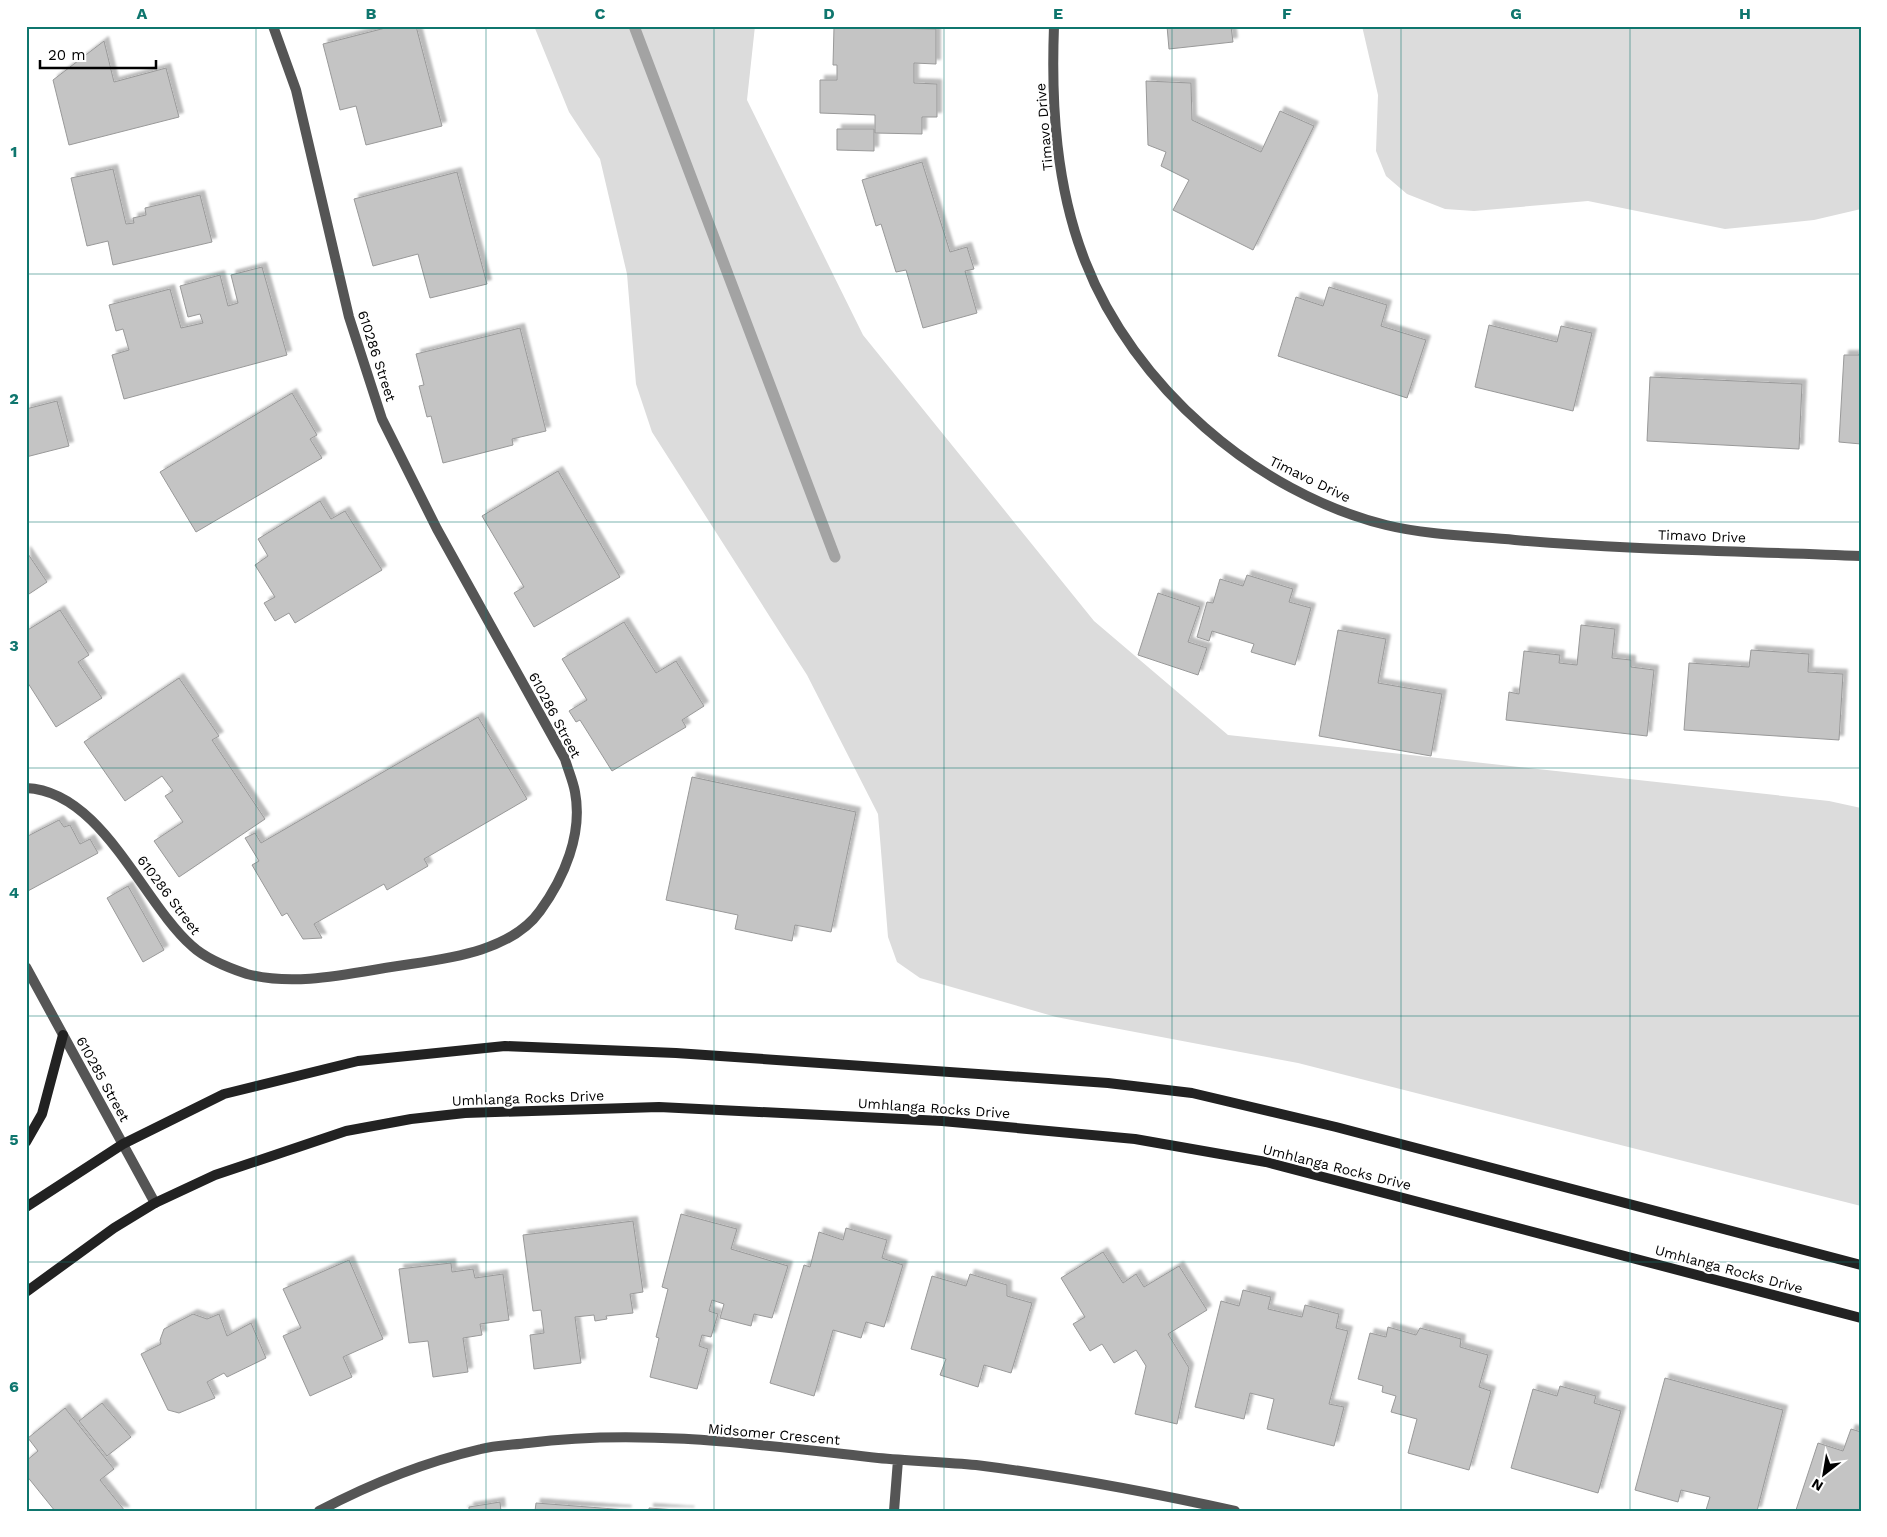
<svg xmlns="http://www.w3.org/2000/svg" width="1887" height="1537" viewBox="0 0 1887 1537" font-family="'Work Sans',sans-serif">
	<defs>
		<filter id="shadow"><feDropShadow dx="4.5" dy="-4.5" stdDeviation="1" flood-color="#0004"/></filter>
	</defs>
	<rect width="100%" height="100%" fill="#fff"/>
	<path fill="#dcdcdc" d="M534,26H755L747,100L863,335L1094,621L1228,735L1829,801L1861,808V1206L1298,1063L1056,1017L920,978L897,962L888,937L878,814L807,675L652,432L636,384L627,274L600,159L569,112Z
		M1362,26H1861V209L1814,220L1725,229L1588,201L1474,211L1445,209L1407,194L1386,176L1376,151L1378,95Z"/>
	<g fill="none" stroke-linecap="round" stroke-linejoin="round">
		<path stroke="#a3a3a3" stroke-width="11" d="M634,26L835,557"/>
	</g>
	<path fill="#c4c4c4" stroke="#999" filter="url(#shadow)" d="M393,26H416L442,126L366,145L356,106L340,110L323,44Z
		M1167,26H1231L1233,42L1169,49Z
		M834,27L936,29V64L914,63V83L937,84V117H922V134L875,133V115L820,113V80H837V65H833Z
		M104,41L114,82L166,68L179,117L69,145L53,80Z
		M1146,81L1191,83L1192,120L1261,152L1280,111L1314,126L1253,250L1173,210L1189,180L1161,166L1166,152L1148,145Z
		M837,129H874V151L837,150Z
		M922,162L950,252L967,247L974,269L965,271L977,313L923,328L906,270L896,272L881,224L876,226L862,180Z
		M113,169L126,224L134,223L133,218L146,215L145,208L200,195L212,242L113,265L108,241L87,246L71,178Z
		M457,172L487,284L430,298L418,254L373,266L354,199Z
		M262,267L287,355L124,399L112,355L129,350L123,329L116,331L109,305L170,289L181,328L203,323L200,314L188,317L180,286L220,275L228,306L238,303L231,275Z
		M1329,287L1387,305L1381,326L1426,340L1407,398L1278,356L1296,297L1323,306Z
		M1489,325L1557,342L1561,326L1592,333L1573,411L1475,387Z
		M520,328L546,431L512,439L513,445L443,463L431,416L427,417L419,386L424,385L416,354Z
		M1861,338V444L1839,442L1844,355H1859Z
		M1650,377L1802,384L1799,449L1647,441Z
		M292,393L317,435L310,439L322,458L196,532L160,472Z
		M57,401L69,446L26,457V409Z
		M558,471L620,577L534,627L514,593L524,587L482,516Z
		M320,501L331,519L345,511L382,570L295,623L289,613L275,621L264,603L275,597L255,565L268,556L258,539Z
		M26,551L47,582L26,596Z
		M1247,575L1293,589L1289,602L1311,608L1295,665L1251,652L1254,644L1212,631L1209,641L1197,637L1207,602L1213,603L1220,579L1243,586Z
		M1158,593L1200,607L1188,642L1207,648L1198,675L1138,655Z
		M60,610L89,655L78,662L102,698L56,727L26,680V631Z
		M624,622L656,673L676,661L704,706L682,720L686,727L612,771L580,720L576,722L569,711L587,700L562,659Z
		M1581,625L1615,629L1612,658L1631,660V667L1654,670L1647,736L1506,720L1509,692L1519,694L1524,651L1560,655L1559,663L1577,665Z
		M1338,630L1386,639L1378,683L1442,694L1431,756L1319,736Z
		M1751,650L1809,654L1808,672L1843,674L1839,740L1684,730L1689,663L1749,667Z
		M179,678L219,736L212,740L265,819L179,877L154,841L183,822L165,796L173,791L162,776L125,801L84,742Z
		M478,717L527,799L424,859L428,866L387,890L384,884L314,924L322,938L303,939L287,913L282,916L252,865L259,861L245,838L255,833L261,843Z
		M692,777L856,812L831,932L795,925L792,941L735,929L738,915L666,900Z
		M59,820L64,827L70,825L80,844L90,839L98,853L26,892V837Z
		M128,886L164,950L143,962L107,898Z
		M681,1214L737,1229L731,1249L788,1266L772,1318L754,1314L751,1326L720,1318L724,1304L712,1300L709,1311L718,1314L711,1337L702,1335L699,1346L708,1349L697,1389L650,1377L659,1338L656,1337L668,1289L662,1287Z
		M633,1221L643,1292L630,1294L633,1313L606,1316L607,1319L595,1321L594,1315L575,1317L581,1363L534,1369L530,1335L544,1333L541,1310L533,1311L523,1235Z
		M846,1228L887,1240L882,1258L903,1265L884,1327L866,1322L861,1338L833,1330L814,1396L770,1383L804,1265L810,1267L819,1232L843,1240Z
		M1103,1252L1123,1283L1136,1274L1144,1287L1179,1266L1207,1310L1168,1334L1189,1368L1177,1424L1135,1414L1146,1366L1136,1350L1114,1363L1102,1344L1090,1351L1073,1324L1085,1317L1061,1278Z
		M349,1260L383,1339L343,1357L352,1377L310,1396L283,1336L301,1328L283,1289Z
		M451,1263L452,1272L473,1269L475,1278L503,1274L509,1320L480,1324L482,1335L463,1338L468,1372L433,1377L428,1341L409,1343L399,1269Z
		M970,1274L1007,1285V1296L1032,1303L1011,1373L984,1365L978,1387L940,1375L946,1359L911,1349L932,1276L966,1286Z
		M1243,1290L1271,1297L1268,1309L1302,1317L1305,1305L1339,1314L1336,1328L1348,1331L1329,1404L1344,1407L1334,1446L1267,1429L1274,1399L1250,1393L1244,1419L1195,1407L1221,1301L1239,1306Z
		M193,1314L207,1319L219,1314L227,1336L251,1323L266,1358L227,1377L224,1373L207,1382L215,1398L179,1413L168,1410L141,1354L161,1344L160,1340L164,1329Z
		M1388,1327L1416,1335L1420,1328L1461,1339L1460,1347L1488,1355L1479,1387L1491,1391L1469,1470L1408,1453L1417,1419L1391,1412L1396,1396L1382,1392L1383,1386L1358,1379L1370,1333L1386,1337Z
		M1665,1378L1783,1410L1757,1511L1706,1510L1710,1497L1681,1490L1678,1502L1635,1490Z
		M1560,1386L1596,1396L1594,1403L1621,1411L1598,1493L1511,1468L1533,1389L1557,1396Z
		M102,1403L131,1437L107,1456L79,1421Z
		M65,1408L114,1469L100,1480L125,1511H55L26,1475V1461L38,1451L28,1438Z
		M1851,1429L1861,1432V1511L1796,1510L1818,1443L1843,1451Z
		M500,1502L501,1511H463L469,1510V1507Z
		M536,1503L627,1510V1511H535Z
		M649,1508L690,1511H649Z"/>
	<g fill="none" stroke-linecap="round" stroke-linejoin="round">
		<path stroke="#555" stroke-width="10" d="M1054,26C1051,105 1056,187 1085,261C1133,385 1256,493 1386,525C1427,535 1472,536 1515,540C1630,550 1746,551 1861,556
			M26,788C102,791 142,902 192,946C206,959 229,968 247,974C299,988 359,971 411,964C454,958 513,949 540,911C564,878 583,834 575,792C573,781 568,770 565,759L437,529L382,419L349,317L296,90L273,26
			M26,967L155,1203
			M319,1511C370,1484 425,1462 481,1449C496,1445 512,1445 528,1443C644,1428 762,1445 878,1458C911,1461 944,1462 976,1465C1063,1476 1149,1492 1235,1511
			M894,1511L898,1460"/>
		<path stroke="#222" stroke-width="10" d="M26,1142L42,1114L63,1035
			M26,1207L123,1144L224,1094L358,1061L505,1046L676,1053L1108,1083L1192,1093L1336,1127L1861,1265
			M26,1292L114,1228L155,1203L215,1175L346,1131L411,1119L465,1113L659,1107L942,1121L1135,1139L1266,1162L1861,1318"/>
	</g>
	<path fill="none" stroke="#0f766e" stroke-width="1" stroke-opacity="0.55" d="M256,26V1511M486,26V1511M714,26V1511M944,26V1511M1172,26V1511M1401,26V1511M1630,26V1511M26,274H1861M26,522H1861M26,768H1861M26,1016H1861M26,1262H1861"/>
	<g text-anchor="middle" stroke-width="4.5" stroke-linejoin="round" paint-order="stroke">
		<g font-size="14" fill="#000" stroke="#fff">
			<text transform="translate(1044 127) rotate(-95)" y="5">Timavo Drive</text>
			<text transform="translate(377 356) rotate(72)" y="5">610286 Street</text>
			<text transform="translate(1310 479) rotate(26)" y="5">Timavo Drive</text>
			<text transform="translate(1702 536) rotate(2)" y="5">Timavo Drive</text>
			<text transform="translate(555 715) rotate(62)" y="5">610286 Street</text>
			<text transform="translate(169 895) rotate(53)" y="5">610286 Street</text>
			<text transform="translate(103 1079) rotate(61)" y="5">610285 Street</text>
			<text transform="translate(528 1098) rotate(-2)" y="5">Umhlanga Rocks Drive</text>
			<text transform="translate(934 1108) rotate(4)" y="5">Umhlanga Rocks Drive</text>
			<text transform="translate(1337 1167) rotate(14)" y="5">Umhlanga Rocks Drive</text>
			<text transform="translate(1729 1269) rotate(15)" y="5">Umhlanga Rocks Drive</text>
			<text transform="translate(774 1434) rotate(5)" y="5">Midsomer Crescent</text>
		</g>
	</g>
	<rect width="1887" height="1537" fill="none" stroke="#ffffff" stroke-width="55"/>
	<g transform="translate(1824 1474) rotate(211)" stroke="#ffffff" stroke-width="4" paint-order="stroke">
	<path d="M0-4L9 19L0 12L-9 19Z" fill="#000000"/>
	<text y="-8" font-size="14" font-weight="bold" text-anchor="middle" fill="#000000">N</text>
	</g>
	<path d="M40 60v8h116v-8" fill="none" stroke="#000000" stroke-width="2.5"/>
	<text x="48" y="60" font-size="15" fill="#000000" stroke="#ffffff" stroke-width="4" paint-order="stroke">20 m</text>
	<rect x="28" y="28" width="1832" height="1482" fill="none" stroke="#0f766e" stroke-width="2"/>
	<g font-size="16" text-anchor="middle" font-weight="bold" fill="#0f766e">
		<text x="142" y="19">A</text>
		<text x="371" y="19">B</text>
		<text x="600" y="19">C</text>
		<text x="829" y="19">D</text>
		<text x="1058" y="19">E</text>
		<text x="1287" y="19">F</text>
		<text x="1516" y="19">G</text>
		<text x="1745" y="19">H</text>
		<text x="14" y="157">1</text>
		<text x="14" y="404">2</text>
		<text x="14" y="651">3</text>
		<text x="14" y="898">4</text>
		<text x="14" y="1145">5</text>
		<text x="14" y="1392">6</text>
	</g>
</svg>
